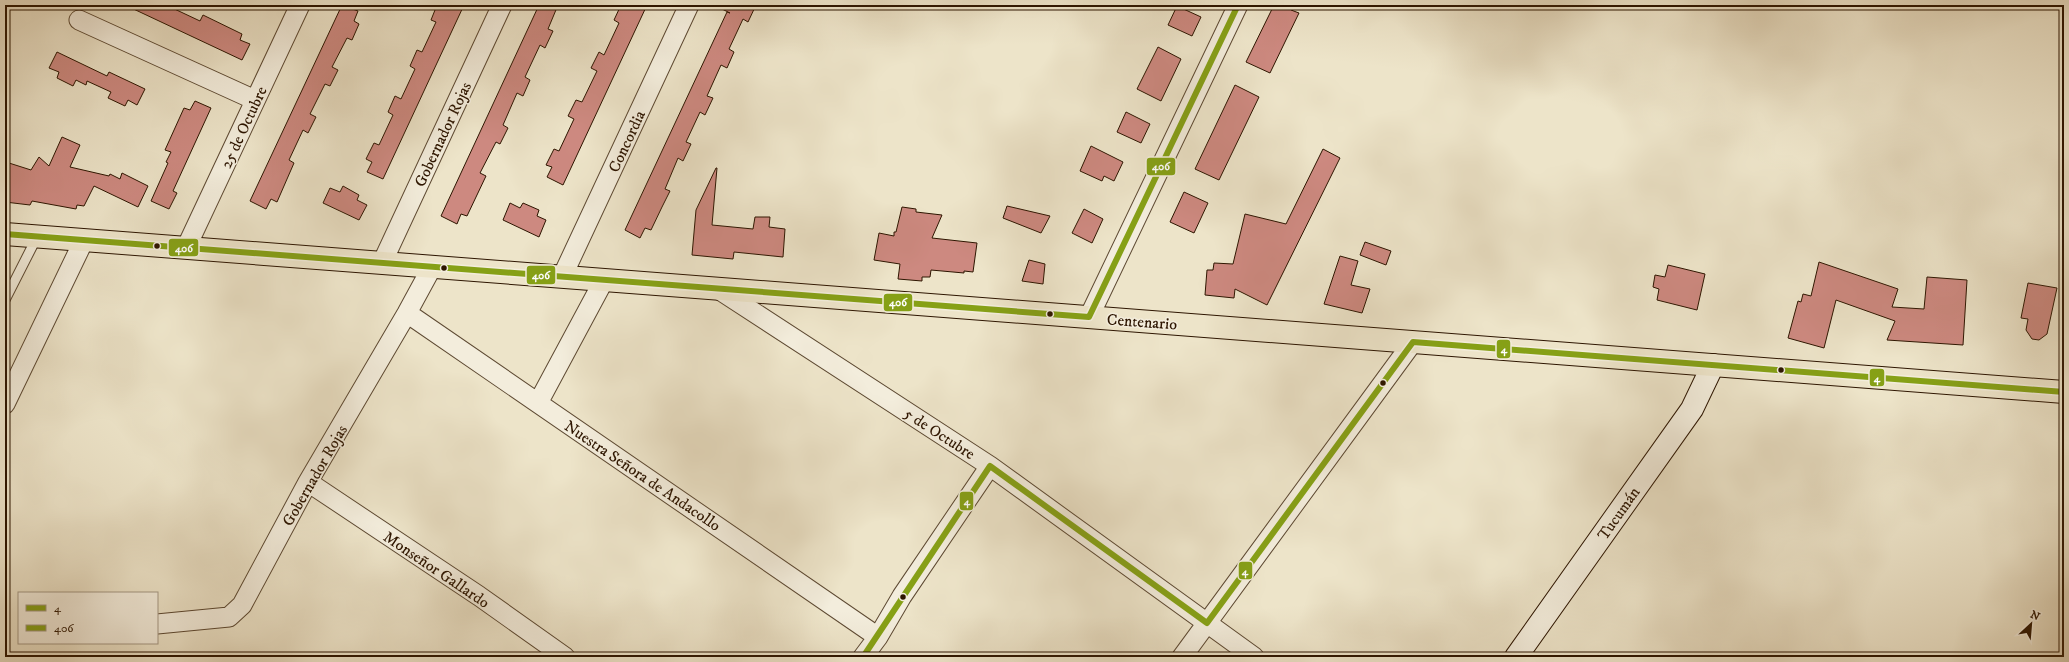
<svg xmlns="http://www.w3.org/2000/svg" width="2069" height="662" viewBox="0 0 2069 662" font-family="'IM FELL DW Pica',serif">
	<rect width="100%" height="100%" fill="#ede4c9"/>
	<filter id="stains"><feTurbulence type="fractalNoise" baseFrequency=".005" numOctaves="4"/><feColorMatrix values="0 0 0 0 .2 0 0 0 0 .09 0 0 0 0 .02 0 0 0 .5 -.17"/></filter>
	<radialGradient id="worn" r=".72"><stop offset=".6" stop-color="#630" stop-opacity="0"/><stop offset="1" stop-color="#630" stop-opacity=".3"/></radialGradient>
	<path fill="#cd8980" stroke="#2d1500" d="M125,5H166L200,21L203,15L242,34L240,40L250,44L242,60Z
		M342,5L358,11L354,21L359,24L352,40L347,38L332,67L338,70L330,86L325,84L310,114L316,117L308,133L303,130L289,160L294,163L277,202L271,199L266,209L250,201Z
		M437,5H464L383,179L367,172L372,162L366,159L374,143L379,145L393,115L388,112L395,96L401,99L415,69L410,66L417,50L422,52L436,22L431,20Z
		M539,5H558L548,29L553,31L545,48L540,45L525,77L530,80L523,96L517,93L503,125L508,128L500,144L496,142L480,173L486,176L467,216L461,214L457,224L441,216Z
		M621,5H647L563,185L547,177L552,167L546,165L554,149L559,151L574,119L568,116L576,100L582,102L597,71L591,68L599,52L604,55L619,23L614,20Z
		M714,5H756L748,22L743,19L729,49L734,52L727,68L721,65L707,96L713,98L705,115L700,112L686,142L691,144L683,161L678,158L665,189L670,191L662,207L651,230L645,228L640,238L625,230L727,12L730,13Z
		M1274,5H1294L1291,10L1299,13L1270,73L1246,62Z
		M1177,6L1201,17L1192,36L1168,25Z
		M1158,47L1181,59L1161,101L1137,89Z
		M57,52L107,76L109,72L145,89L137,105L128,100L125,106L108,98L111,92L87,81L86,85L76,80L73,86L57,78L59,72L49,68Z
		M1235,85L1259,97L1219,180L1195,169Z
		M195,101L211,108L173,191L177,193L169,209L151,201L168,163L166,162L171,152L165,150L184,108L190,110Z
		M1126,112L1150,124L1141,143L1117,132Z
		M62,137L80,145L70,167L109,176L110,174L120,179L122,173L148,186L138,207L94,186L84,206L77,205L76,209L32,201L30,205L5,202V171H7L9,163L31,170L39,157L49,166Z
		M1091,146L1123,162L1114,181L1104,176L1102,181L1080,171Z
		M1323,149L1340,158L1267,305L1235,289L1234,298L1205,295L1207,270H1213L1214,263L1233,264L1245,214L1286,224Z
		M716,168H717L712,225L753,229L755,217H770L769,227L785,229L783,257L734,252L733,259L692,255L696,210Z
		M343,186L359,195L357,200L367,205L359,220L323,203L330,188L340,192Z
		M1184,192L1208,203L1194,233L1170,222Z
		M510,203L520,208L523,203L539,210L537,216L546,220L539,237L503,220Z
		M1007,206L1050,216L1041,233L1003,218Z
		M902,207L916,209V212L942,215L932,238L977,243L973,272L964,271V273L931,270L930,277H922V281L898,279L900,264L874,260L879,233L894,236V232H896Z
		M1084,209L1103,219L1092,243L1072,233Z
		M1365,242L1391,251L1386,265L1360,255Z
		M1340,256L1358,261L1351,285L1370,289L1362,313L1324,304Z
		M1029,260L1045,264L1043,284L1022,281Z
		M1819,262L1898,289L1892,307L1924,309L1927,277L1967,280L1963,345L1887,340L1895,321L1836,300L1824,348L1788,338L1798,301L1801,302L1803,294L1811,296Z
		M1668,265L1705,274L1697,310L1657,300L1659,289L1653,287L1655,275L1665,277Z
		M2028,283L2057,288L2047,334L2039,340L2032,339L2026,330L2028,319L2021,318Z"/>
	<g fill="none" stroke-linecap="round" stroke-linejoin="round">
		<defs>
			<path id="service" d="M5,300L37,237"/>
			<path id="minor" d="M79,20L255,100
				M186,248L300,5
				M382,263L502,5
				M562,277L689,5
				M718,289L990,466L1254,657
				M407,313L878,637
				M1089,317L1238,5
				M538,403L604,280
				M5,404L84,240
				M308,482L479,596L565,657
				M157,624L229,617L242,605L308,482L407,313L432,267
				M863,657L878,637L902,596L990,466
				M1182,657L1413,342"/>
			<path id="secondary" d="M1516,657L1692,409L1713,365"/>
			<path id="primary" d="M5,234L2064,392"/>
		</defs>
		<use href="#service" stroke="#5d4932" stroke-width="11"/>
		<use href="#minor" stroke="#5d4932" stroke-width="21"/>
		<use href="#secondary" stroke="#2d1500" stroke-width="24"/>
		<use href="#primary" stroke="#2d1500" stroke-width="24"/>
		<use href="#service" stroke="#f3eddc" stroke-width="9"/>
		<use href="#minor" stroke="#f3eddc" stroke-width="19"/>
		<use href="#secondary" stroke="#f3eddc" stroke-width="22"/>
		<use href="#primary" stroke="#ede4c9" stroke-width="22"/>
		<defs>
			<path id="bus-1" d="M863,657L990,466L1207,623L1413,342L2064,392"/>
			<path id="bus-2" d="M5,234L1089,317L1238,5"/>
		</defs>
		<use href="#bus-1" stroke="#f3eddc" stroke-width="9"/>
		<use href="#bus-2" stroke="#f3eddc" stroke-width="9"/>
		<use href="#bus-1" stroke="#86a016" stroke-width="6"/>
		<use href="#bus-2" stroke="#86a016" stroke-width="6"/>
	</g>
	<g fill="#2d1500" stroke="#f3eddc" stroke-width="1.5">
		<circle cx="157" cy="246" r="3.5"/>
		<circle cx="444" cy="268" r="3.5"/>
		<circle cx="1050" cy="314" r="3.5"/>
		<circle cx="1781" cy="370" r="3.5"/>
		<circle cx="1383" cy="383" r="3.5"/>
		<circle cx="903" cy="597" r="3.5"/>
	</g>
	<g text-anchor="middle" stroke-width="3" stroke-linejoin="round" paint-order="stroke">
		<g font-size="16" fill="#2d1500" stroke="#f3eddc">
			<text transform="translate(243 127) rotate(-65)" y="6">25 de Octubre</text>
			<text transform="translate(442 134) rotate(-65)" y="6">Gobernador Rojas</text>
			<text transform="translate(626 141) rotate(-65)" y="6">Concordia</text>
			<text transform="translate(1142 321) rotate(4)" y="6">Centenario</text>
			<text transform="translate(940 433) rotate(33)" y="6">5 de Octubre</text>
			<text transform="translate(314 475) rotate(-60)" y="6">Gobernador Rojas</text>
			<text transform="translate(643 475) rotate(34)" y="6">Nuestra Señora de Andacollo</text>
			<text transform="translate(1618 513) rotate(-55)" y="6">Tucumán</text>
			<text transform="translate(437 569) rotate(34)" y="6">Monseñor Gallardo</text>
		</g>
	</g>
	<g stroke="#f3eddc" stroke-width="1.5">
		<rect x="1146" y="157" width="30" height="19" rx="4" fill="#86a016"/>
		<rect x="168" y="238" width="31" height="19" rx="4" fill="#86a016"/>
		<rect x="526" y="265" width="30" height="20" rx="4" fill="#86a016"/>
		<rect x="883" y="293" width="30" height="19" rx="4" fill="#86a016"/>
		<rect x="1496" y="339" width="15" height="20" rx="4" fill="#86a016"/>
		<rect x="1869" y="368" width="16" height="19" rx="4" fill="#86a016"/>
		<rect x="959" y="491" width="15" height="20" rx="4" fill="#86a016"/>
		<rect x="1238" y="561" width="15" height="19" rx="4" fill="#86a016"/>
	</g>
	<g font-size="11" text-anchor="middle" font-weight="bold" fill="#fff">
		<text x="1161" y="170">406</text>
		<text x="184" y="252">406</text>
		<text x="541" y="279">406</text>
		<text x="898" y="306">406</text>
		<text x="1504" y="353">4</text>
		<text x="1877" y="382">4</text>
		<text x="967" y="505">4</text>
		<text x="1245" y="575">4</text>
	</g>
	<rect width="2069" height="662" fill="none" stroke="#ede4c9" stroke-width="20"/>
	<rect x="6" y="6" width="2057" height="650" fill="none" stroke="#2d1500" stroke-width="2"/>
	<rect x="10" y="10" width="2049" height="642" fill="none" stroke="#2d1500"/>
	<rect x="18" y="592" width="140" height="52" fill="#f3eddc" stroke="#a49784"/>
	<rect x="26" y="605" width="20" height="6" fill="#86a016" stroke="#a49784"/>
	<text x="54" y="612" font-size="12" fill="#2d1500">4</text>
	<rect x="26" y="625" width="20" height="6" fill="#86a016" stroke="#a49784"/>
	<text x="54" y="632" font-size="12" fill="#2d1500">406</text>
	<g transform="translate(2031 624) rotate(26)" stroke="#f3eddc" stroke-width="3" paint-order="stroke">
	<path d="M0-3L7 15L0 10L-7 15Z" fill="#2d1500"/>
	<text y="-6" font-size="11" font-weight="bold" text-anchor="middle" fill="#2d1500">N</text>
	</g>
	<rect width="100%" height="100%" filter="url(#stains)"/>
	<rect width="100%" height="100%" fill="url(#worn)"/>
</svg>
